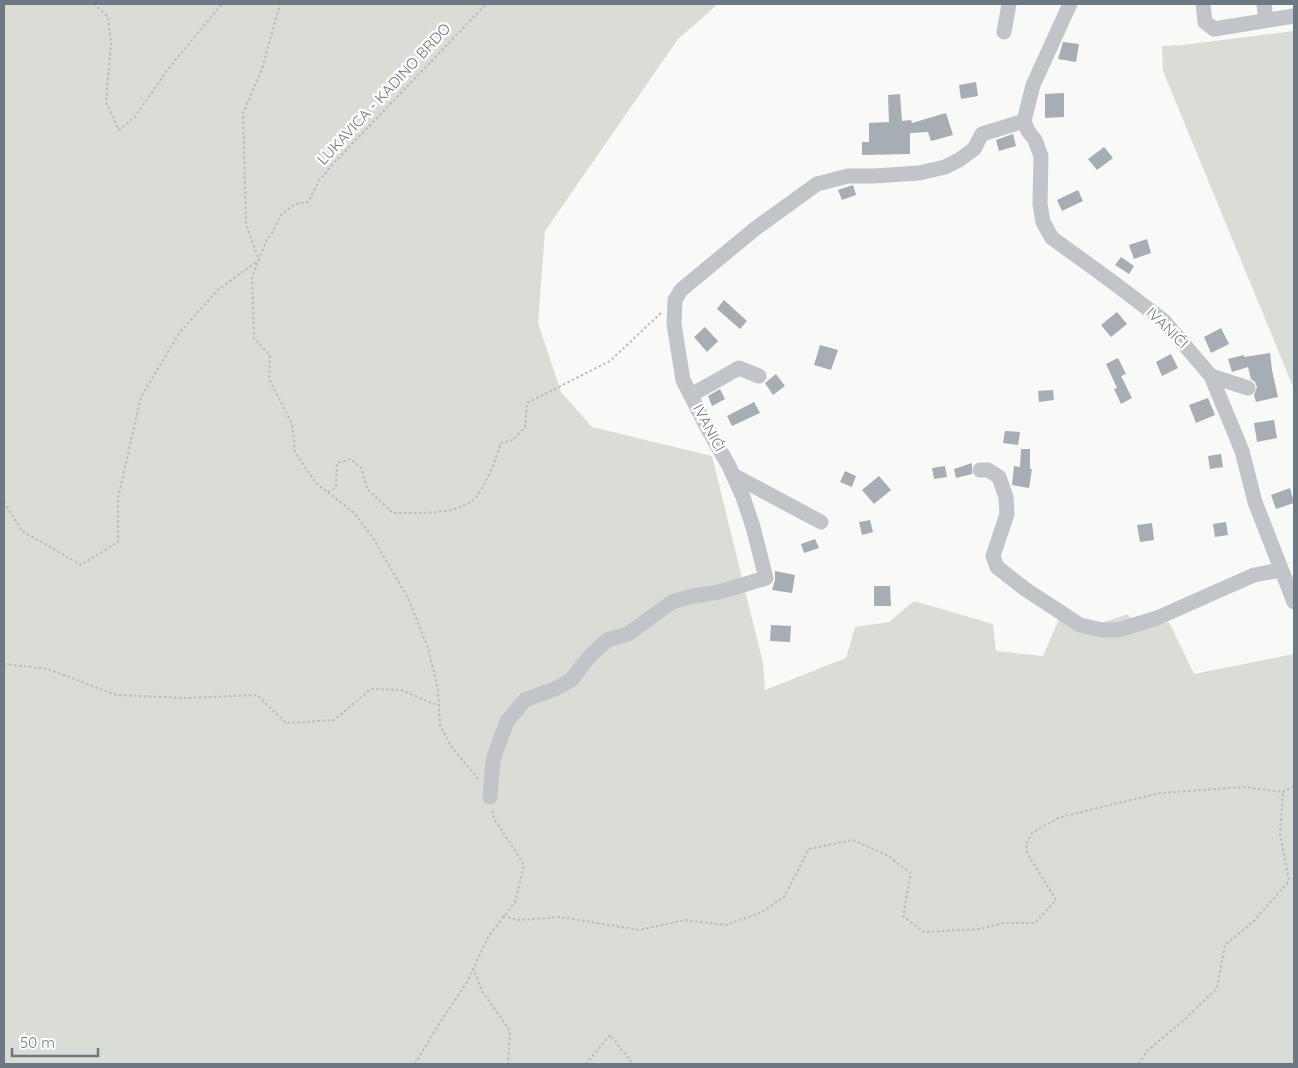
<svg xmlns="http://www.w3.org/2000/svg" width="1298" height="1068" viewBox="0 0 1298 1068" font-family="Quicksand,sans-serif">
	<rect width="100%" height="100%" fill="#f9f9f7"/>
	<path fill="#d9ddd6" d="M4,4H718L678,39L545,231L538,323L561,392L592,427L712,456L763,663L765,690L846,658L855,627L889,622L914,601L993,624L996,651L1043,656L1063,610L1092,626L1128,614L1137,629L1169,622L1194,674L1294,654V1064H4Z
		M1294,31V389L1163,71L1162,46L1183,45Z"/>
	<path fill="#a6adb3" d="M1063,42L1079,44L1076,62L1058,59Z
		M976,82L978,96L961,99L959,85Z
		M1064,93V117L1045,118V94Z
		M900,94L902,121L911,120L912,123L946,113L953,135L931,141L928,132L910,133V154L862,155V142H869V123L889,122L888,95Z
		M1013,134L1016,146L999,151L996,140Z
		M1104,147L1113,158L1097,170L1088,159Z
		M853,185L856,195L842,200L838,190Z
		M1078,190L1083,201L1062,211L1057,200Z
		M1147,239L1151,253L1134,259L1129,245Z
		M1121,257L1134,266L1129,274L1115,265Z
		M724,300L747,321L740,329L717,309Z
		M1117,312L1127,324L1111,337L1101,325Z
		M705,327L718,341L707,352L694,337Z
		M1221,328L1229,344L1211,353L1204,337Z
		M820,345L838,350L831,370L814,365Z
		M1270,353L1272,370L1278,397L1256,402L1254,395L1257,387L1255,382L1251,379L1248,367L1232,372L1228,359L1244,355V357Z
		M1171,354L1178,368L1162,376L1156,362Z
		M1118,358L1126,374L1121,376L1132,398L1121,404L1114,389L1117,388L1106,364Z
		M776,374L785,386L773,395L765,383Z
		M720,389L725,399L712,406L708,396Z
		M1053,390L1054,400L1039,402L1038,391Z
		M1208,398L1215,415L1196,423L1189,405Z
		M754,402L760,413L732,426L727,416Z
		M1274,420L1277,438L1257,442L1254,423Z
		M1005,431L1020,432L1018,445L1003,443Z
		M1021,449H1030V469H1032L1029,488L1012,485L1014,466L1020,467Z
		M1221,454L1223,467L1210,469L1208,456Z
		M972,463V474L956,478L954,469Z
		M945,466L947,477L934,479L932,468Z
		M845,471L856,476L852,487L840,482Z
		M879,476L891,490L874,504L862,490Z
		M1290,488L1294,503L1276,509L1271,495Z
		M870,520L873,532L862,535L859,522Z
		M1226,522L1228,535L1215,537L1213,524Z
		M1152,523L1154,540L1140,542L1137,525Z
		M815,539L819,548L804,553L801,544Z
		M775,571L795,575L792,593L772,590L775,580Z
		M874,586H890L891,606H874Z
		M771,625L791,626L790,642L770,641Z"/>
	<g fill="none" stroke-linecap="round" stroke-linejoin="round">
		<path stroke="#b9bcbe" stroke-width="2" stroke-dasharray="2.5 2.5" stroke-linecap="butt" d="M94,4L108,17L111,44L106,102L119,130L135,117L168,69L222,4
			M328,492L336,487L337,463L351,459L362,469L367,489L393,513C417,513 453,515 472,501C483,494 497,456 501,443L513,440L525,427L527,403L610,361L662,312
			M4,502L22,531L81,565L118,542V498L141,397L180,332L218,290L259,260L246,224L243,113L262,69L280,4
			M4,664L48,669L116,695L187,698L257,695L286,723L334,720L371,689L401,690L439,706
			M478,779L451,746L440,725L438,689L428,648L409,600L373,538L354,513L316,483L295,452L292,424L269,379L270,355L254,338L252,277L267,239L272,233L281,215L295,204L308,202L319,181L332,165L486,4
			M503,916L519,920L561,917L639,930L685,920L726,925L760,913L784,897L809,849L853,840L889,856L911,874L903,916L924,932L980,929L1004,923H1035L1056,900L1027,853L1026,844L1032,833L1058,818L1073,814L1160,793L1244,787L1283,792L1294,786
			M473,968L482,991L510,1031L508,1064
			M415,1064L439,1024L467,982L488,937L515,902L524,866L518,855L494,819L492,810
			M586,1064L610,1035L633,1064
			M1139,1064L1147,1051L1185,1019L1217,988L1225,945L1253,922L1289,881L1280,834L1283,792"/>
		<path stroke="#c1c4c8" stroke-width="15" d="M1070,4L1033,85L1024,121L1028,131L1035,140L1041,156L1040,204L1043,222L1052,238L1110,280L1164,321L1211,376L1242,451L1255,502L1294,602
			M1203,4L1205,22L1214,29L1294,16
			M1264,4L1266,20
			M1004,32L1009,4
			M1211,376L1248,388
			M691,395L739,368L759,376
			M980,470H988L999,477L1006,497L1007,514L993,556L997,567L1025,589L1080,625L1102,630H1118L1157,618L1254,575L1281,570
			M733,475L821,522
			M490,797L493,760L507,721L525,700L557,688L571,680L590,656L607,640L628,634L672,602L693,596L719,592L766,578L753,527L743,497L729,466L709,431L683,380L674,324L675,300L681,290L756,228L817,184L848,176H874L919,173L945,167L959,160L974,149L982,134L1024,121"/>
	</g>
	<g text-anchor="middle" stroke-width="5" stroke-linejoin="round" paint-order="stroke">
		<g font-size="15" fill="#6c7884" stroke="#fff">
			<text transform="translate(384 94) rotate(-47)" y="5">LUKAVICA - KADINO BRDO</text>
			<text transform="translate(1167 328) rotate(44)" y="5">IVANIĆI</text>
			<text transform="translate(709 428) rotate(62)" y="5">IVANIĆI</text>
		</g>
	</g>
	<rect width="1298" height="1068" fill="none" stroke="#6c7884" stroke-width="10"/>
	<path d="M12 1048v8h86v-8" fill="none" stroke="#6c7884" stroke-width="2.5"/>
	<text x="20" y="1048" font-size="15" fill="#6c7884" stroke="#ffffff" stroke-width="4" paint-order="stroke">50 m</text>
</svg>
